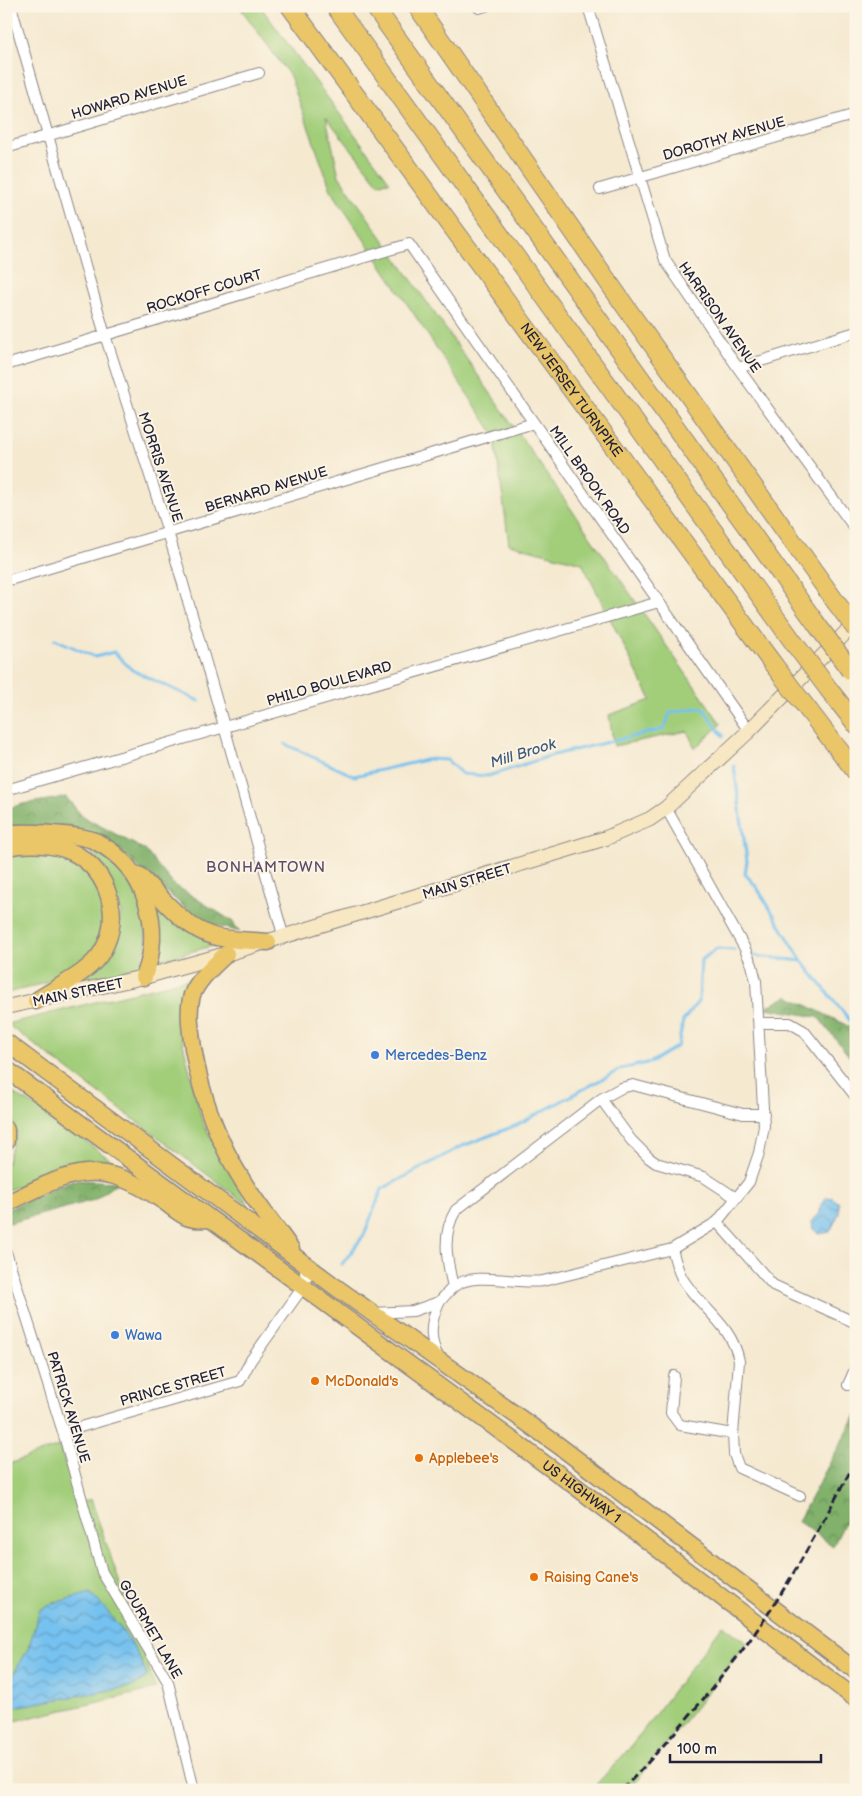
<svg xmlns="http://www.w3.org/2000/svg" width="862" height="1796" viewBox="0 0 862 1796" font-family="'Balsamiq Sans',sans-serif">
	<defs>
		<pattern id="forest-crowns" width="20" height="18" patternUnits="userSpaceOnUse" patternTransform="scale(1.25)"><rect width="20" height="18" fill="#81b16a"/><path d="M2 6a3 3 0 1 1 6 0M12 15a3 3 0 1 1 6 0" fill="none" stroke="#699058"/></pattern>
		<pattern id="water-waves" width="16" height="10" patternUnits="userSpaceOnUse" patternTransform="scale(1.25)"><rect width="16" height="10" fill="#75c1ef"/><path d="M0 5q4-4 8 0t8 0" fill="none" stroke="#609cc3"/></pattern>
	</defs>
	<rect width="100%" height="100%" fill="#fcf5e5"/>
	<filter id="ink" filterUnits="userSpaceOnUse"><feTurbulence type="fractalNoise" baseFrequency=".02" numOctaves="2"/><feDisplacementMap in="SourceGraphic" scale="10" xChannelSelector="R" yChannelSelector="G"/><feConvolveMatrix kernelMatrix="1 2 1 2 8 2 1 2 1" color-interpolation-filters="sRGB"/></filter>
	<filter id="wash" filterUnits="userSpaceOnUse"><feTurbulence type="fractalNoise" baseFrequency=".0096" numOctaves="4" result="noise"/><feDisplacementMap in="SourceGraphic" scale="20" xChannelSelector="R" yChannelSelector="G"/><feGaussianBlur stdDeviation="1.12" result="paint"/><feColorMatrix in="noise" values="0 0 0 0 0 0 0 0 0 0 0 0 0 0 0 0 0 1.4 0 .05"/><feComposite in="paint" operator="in"/></filter>
	<g filter="url(#wash)">
		<rect width="100%" height="100%" fill="#f5e9d0"/>
		<path fill="#a2ce7a" stroke="#62785a" d="M239,6H260L390,182L378,183L326,117L339,176L721,724L695,748L687,731L614,746L609,715L651,700L582,563L509,544L494,434L331,190L290,76Z
			M85,847L115,864L141,900L147,943L140,966L83,980L110,951L121,913L105,868Z
			M31,850C46,852 62,853 75,861C111,881 113,937 85,963C69,977 27,989 6,993V853Z
			M147,889L180,925L216,945L156,961L161,927Z
			M192,978L180,1001L181,1035L202,1121L249,1206L7,1024Z
			M6,1089L48,1114L133,1176L70,1169L40,1177L6,1191V1167L16,1131L6,1098Z
			M59,1446L79,1503L91,1499L156,1689L6,1723V1480L9,1464Z
			M723,1625L747,1643L629,1790H591L629,1749Z"/>
		<path fill="url(#forest-crowns)" stroke="#526a52" d="M66,797L82,816L145,850L173,884L232,921L240,932L200,921L101,835L6,828V809L23,804Z
			M788,996L856,1030V1065L818,1017L765,1008Z
			M72,1180L118,1182L94,1200L6,1224V1210Z
			M856,1415V1500L833,1546L798,1521Z"/>
		<path fill="url(#water-waves)" stroke="#4c7295" d="M827,1197L833,1198L839,1203V1213L830,1232L819,1234L813,1229L812,1221L820,1213L821,1204Z
			M90,1593C109,1611 141,1651 147,1677L134,1686L14,1707L9,1701L7,1685L28,1649L40,1610L50,1604Z"/>
		<g fill="none" stroke-linecap="round" stroke-linejoin="round">
			<path stroke="#75c1ef" stroke-width="3" d="M55,639L95,657L114,652L132,670L199,701
				M285,744L354,776L430,759L447,760L462,774L488,776L553,755L664,729L670,713L702,707L723,736
				M734,766L747,861L745,874L756,886L802,961L856,1028
				M756,956L802,961
				M342,1264L364,1235L382,1189L460,1147L517,1125L621,1069L651,1062L678,1046L683,1021L699,1000L701,960L717,949L734,950"/>
		</g>
	</g>
	<g filter="url(#ink)">
		<g fill="none" stroke-linecap="round" stroke-linejoin="round">
			<defs>
				<path id="minor" d="M11,6L105,335L168,532L216,698L284,938
					M588,6L665,260L738,368L856,530
					M479,8L486,6
					M6,148L259,73
					M600,189L856,114
					M6,365L409,244L749,731
					M738,368L856,332
					M6,581L534,423
					M6,790L659,602
					M759,1023H790L804,1031L856,1097
					M601,1099L631,1140L649,1158L656,1163L704,1177L736,1198
					M717,1222L773,1285L856,1323
					M672,1249C675,1259 677,1269 682,1278C700,1308 732,1324 739,1361L733,1434L734,1454L739,1468L800,1496
					M6,1252L63,1432L102,1572L168,1682L194,1790
					M453,1287C447,1261 441,1234 456,1210L601,1099L621,1088L633,1085L743,1114H764
					M439,1302C443,1298 448,1292 453,1287C474,1270 517,1285 543,1281L672,1249L717,1222L749,1182L759,1153L764,1126L756,981L752,965L744,947L666,808
					M373,1313L413,1311L439,1302C430,1323 429,1337 438,1357
					M674,1376L671,1413L680,1425L733,1434
					M848,1385L856,1367
					M63,1432L240,1381L251,1360L303,1287L306,1279L304,1264"/>
				<path id="secondary" d="M6,1007L144,977L226,954L606,838L650,819L666,808L749,731L856,622"/>
				<g id="trunk">
					<path d="M6,834C23,831 83,834 97,842C146,868 164,928 144,977"/>
					<path d="M6,847C27,843 55,843 74,853C109,872 122,916 103,950C90,973 58,986 36,1001"/>
					<path d="M138,875C162,896 181,926 213,936C230,941 250,940 268,942"/>
					<path d="M226,954C214,966 198,979 192,995C187,1012 191,1032 193,1048C201,1096 218,1142 244,1183C258,1206 276,1227 291,1249"/>
					<path d="M6,1042L337,1288L558,1445L856,1671"/>
					<path id="s1" d="M6,1069L575,1486L856,1699"/>
					<path d="M6,1130V1141"/>
					<path d="M6,1204C72,1171 96,1156 162,1200C182,1214 184,1221 209,1219"/>
				</g>
				<g id="motorway">
					<path id="s2" d="M290,6L773,664"/>
					<path d="M335,6L794,643"/>
					<path d="M374,6L815,622"/>
					<path d="M417,6L625,306L835,601"/>
					<path d="M830,691L856,724"/>
					<path d="M809,711L856,772"/>
				</g>
			</defs>
			<use href="#minor" stroke="#8c8686" stroke-width="12"/>
			<use href="#secondary" stroke="#8c8686" stroke-width="16"/>
			<use href="#trunk" stroke="#8c8686" stroke-width="19"/>
			<use href="#motorway" stroke="#8c8686" stroke-width="20"/>
			<use href="#minor" stroke="#fff" stroke-width="10"/>
			<use href="#secondary" stroke="#f7e8c3" stroke-width="14"/>
			<use href="#trunk" stroke="#eac669" stroke-width="16"/>
			<use href="#motorway" stroke="#eac669" stroke-width="18"/>
			<path stroke="#22223b" stroke-width="3" stroke-dasharray="8 4" stroke-linecap="butt" d="M622,1790C664,1746 704,1700 741,1652C786,1593 820,1526 856,1461"/>
			<defs>
				<path id="motorway-bridge" d="M835,601L856,629
					M815,622L850,670
					M794,643L830,691
					M773,664L809,711"/>
			</defs>
			<use href="#motorway-bridge" stroke="#8c8686" stroke-width="20" stroke-linecap="butt"/>
			<use href="#motorway-bridge" stroke="#eac669" stroke-width="18"/>
		</g>
	</g>
	<g fill="#3f7fe0" stroke="#fcf5e5" stroke-width="2">
		<circle cx="375" cy="1055" r="5"/>
		<circle cx="115" cy="1335" r="5"/>
	</g>
	<g fill="#e8710a" stroke="#fcf5e5" stroke-width="2">
		<circle cx="315" cy="1381" r="5"/>
		<circle cx="419" cy="1458" r="5"/>
		<circle cx="534" cy="1577" r="5"/>
	</g>
	<g text-anchor="middle" stroke-width="4" stroke-linejoin="round" paint-order="stroke">
		<g font-size="14" fill="#22223b" stroke="#fcf5e5">
			<text transform="translate(129 97) rotate(-17)" y="5">HOWARD AVENUE</text>
			<text transform="translate(724 138) rotate(-16)" y="5">DOROTHY AVENUE</text>
			<text transform="translate(204 291) rotate(-17)" y="5">ROCKOFF COURT</text>
			<text transform="translate(720 317) rotate(55)" y="5">HARRISON AVENUE</text>
			<text dy="5" stroke="none"><textPath href="#s2" startOffset="476">NEW JERSEY TURNPIKE</textPath></text>
			<text transform="translate(161 467) rotate(72)" y="5">MORRIS AVENUE</text>
			<text transform="translate(590 480) rotate(55)" y="5">MILL BROOK ROAD</text>
			<text transform="translate(266 489) rotate(-17)" y="5">BERNARD AVENUE</text>
			<text transform="translate(329 683) rotate(-16)" y="5">PHILO BOULEVARD</text>
			<text transform="translate(467 881) rotate(-17)" y="5">MAIN STREET</text>
			<text transform="translate(78 992) rotate(-12)" y="5">MAIN STREET</text>
			<text transform="translate(173 1386) rotate(-16)" y="5">PRINCE STREET</text>
			<text transform="translate(69 1407) rotate(73)" y="5">PATRICK AVENUE</text>
			<text dy="5" stroke="none"><textPath href="#s1" startOffset="714">US HIGHWAY 1</textPath></text>
			<text transform="translate(151 1629) rotate(60)" y="5">GOURMET LANE</text>
		</g>
		<g font-size="14" fill="#366cbe" stroke="#fcf5e5" text-anchor="start">
			<text x="385" y="1060">Mercedes-Benz</text>
			<text x="125" y="1340">Wawa</text>
		</g>
		<g font-size="14" fill="#c56008" stroke="#fcf5e5" text-anchor="start">
			<text x="325" y="1386">McDonald's</text>
			<text x="429" y="1463">Applebee's</text>
			<text x="544" y="1582">Raising Cane's</text>
		</g>
		<g font-size="15" font-style="italic" fill="#3f5a7a" stroke="#fcf5e5">
			<text transform="translate(523 753) rotate(-17)" y="5">Mill Brook</text>
		</g>
		<g font-size="15" letter-spacing="1" fill="#5a4c6a" stroke="#fcf5e5">
			<text x="266" y="872">BONHAMTOWN</text>
		</g>
	</g>
	<rect width="862" height="1796" fill="none" stroke="#fcf5e5" stroke-width="25"/>
	<path d="M670 1754v8h151v-8" fill="none" stroke="#22223b" stroke-width="2.5"/>
	<text x="677" y="1754" font-size="15" fill="#22223b" stroke="#fcf5e5" stroke-width="4" paint-order="stroke">100 m</text>
</svg>
